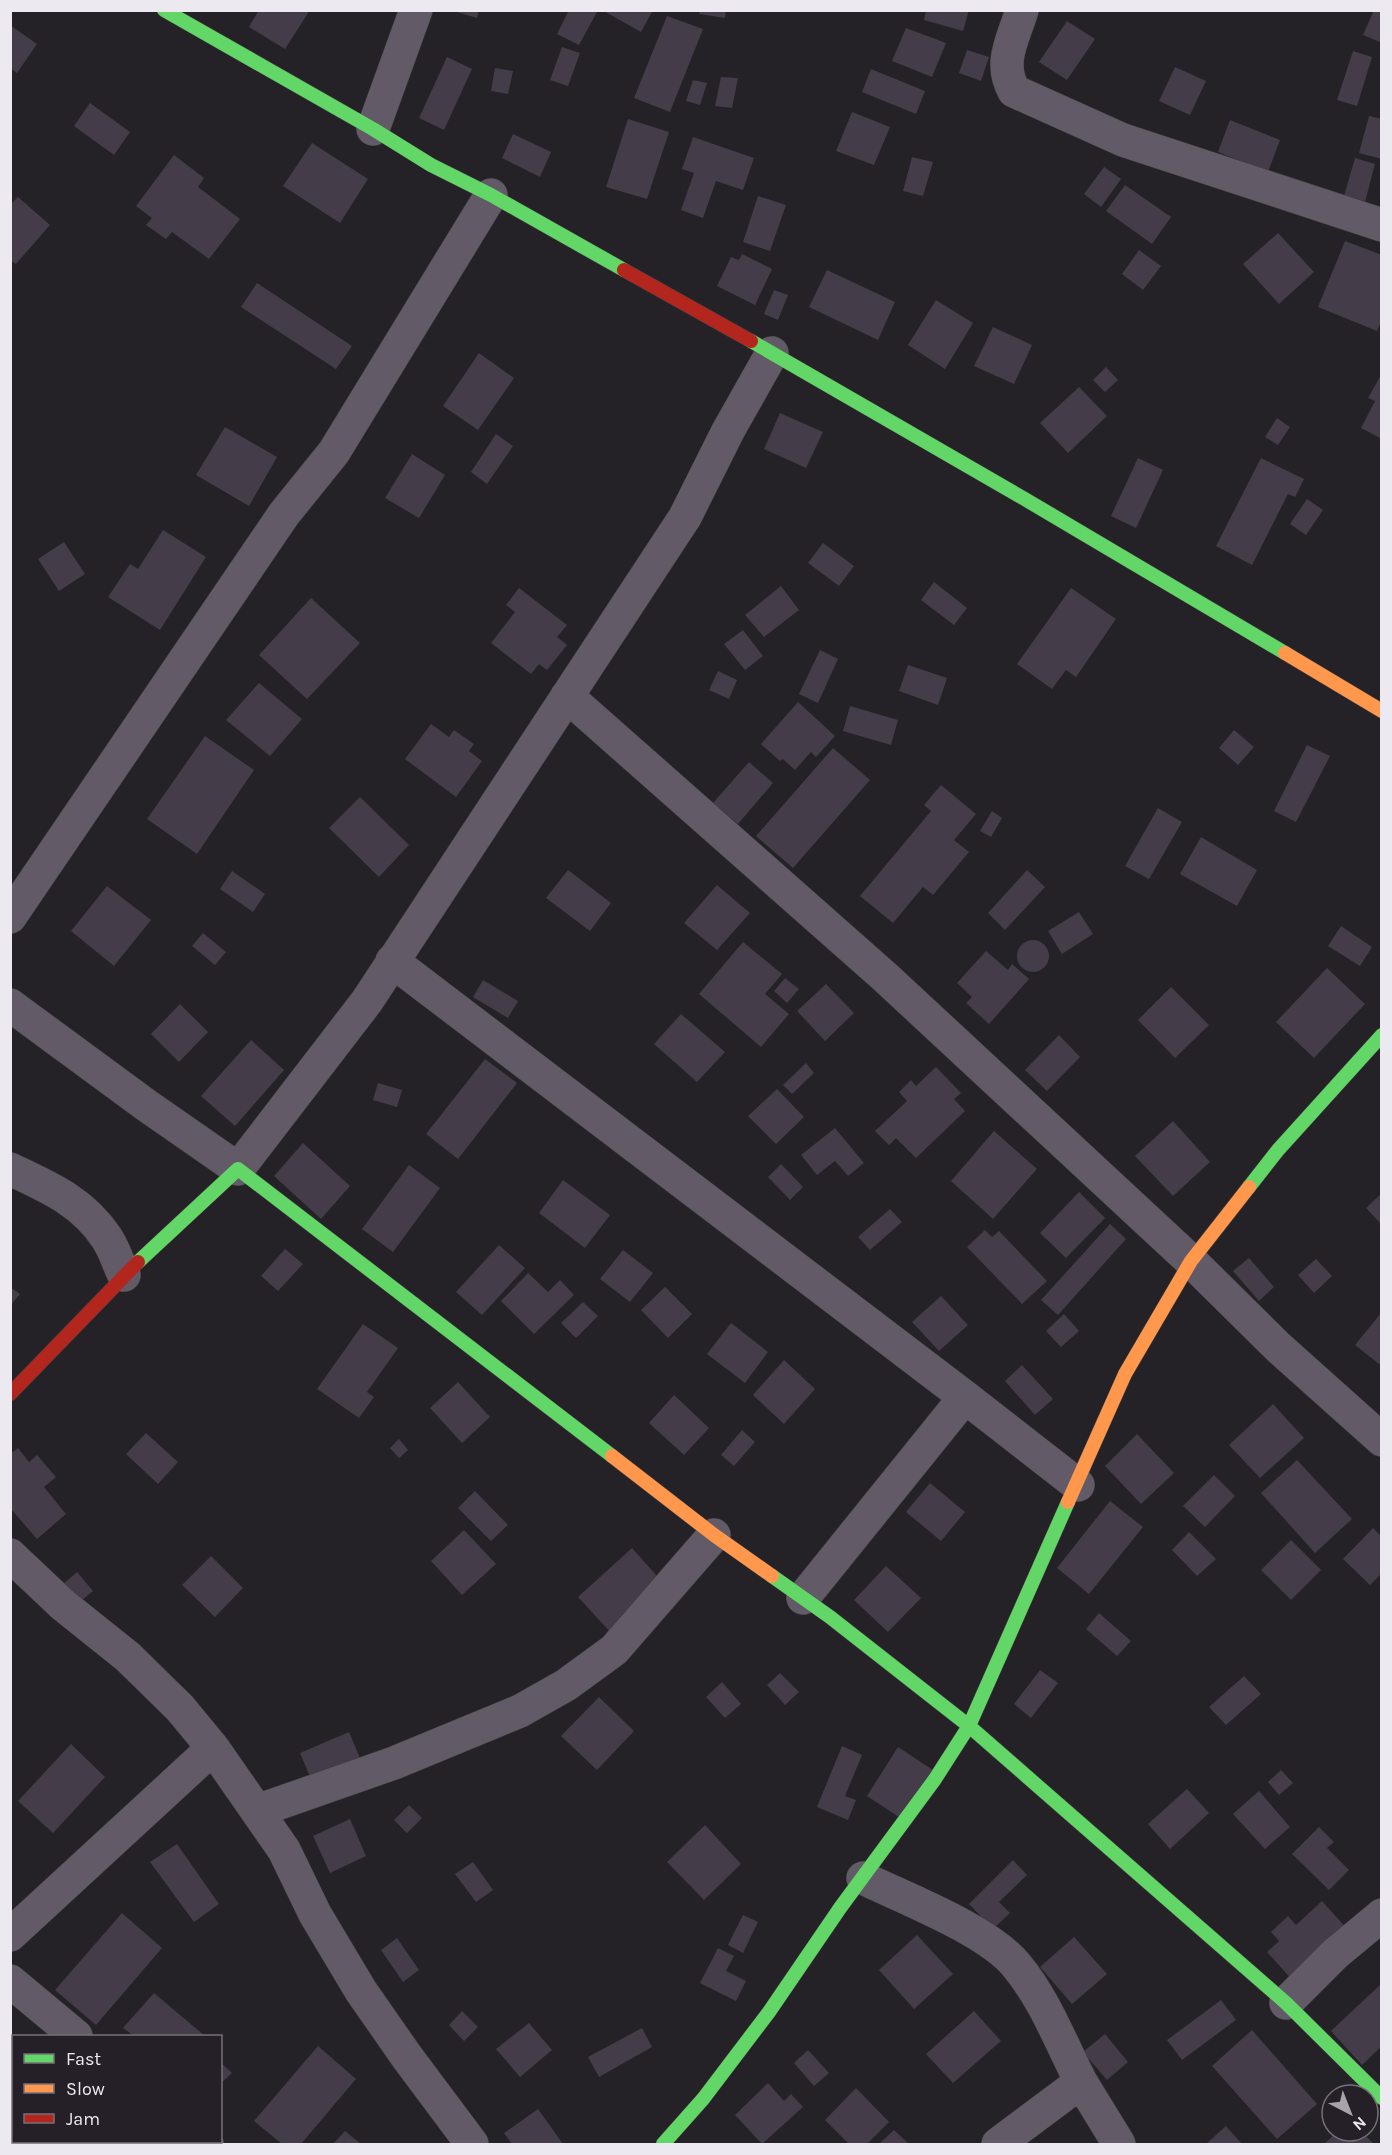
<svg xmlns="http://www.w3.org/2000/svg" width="1392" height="2155" viewBox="0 0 1392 2155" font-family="Karla,sans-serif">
	<rect width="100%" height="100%" fill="#242226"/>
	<path fill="#443c49" d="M259,10H310L285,49L249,27Z
		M450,10H479L477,18Z
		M569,10H598L579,45L557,34Z
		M602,10H653L641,32Z
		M700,10H726L725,18L699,14Z
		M926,10H969L963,31L924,20Z
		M1374,10H1382V43L1363,35Z
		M667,16L703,29L670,112L634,98Z
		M1067,21L1095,39L1067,80L1039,62Z
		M10,25L37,44L17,73L10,68Z
		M906,28L946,43L932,77L892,61Z
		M562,47L580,53L568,86L550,80Z
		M967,50L989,57L981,81L959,73Z
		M1353,51L1372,57L1357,106L1337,100Z
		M447,57L472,69L444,130L419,118Z
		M1175,67L1206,81L1190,115L1159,101Z
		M495,68L513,71L508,94L491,91Z
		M871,69L925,91L916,114L862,92Z
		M721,77L738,78L732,108L715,106Z
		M693,80L707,83L700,105L686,101Z
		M90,103L130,132L114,155L74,126Z
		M852,112L890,127L874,165L836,151Z
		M1369,116L1382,119V159L1359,153Z
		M628,119L669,132L647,199L606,187Z
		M1230,120L1280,140L1268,172L1218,152Z
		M513,134L551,152L540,177L502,158Z
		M693,137L754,158L743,190L716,181L703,218L681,210L694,173L682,169Z
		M312,143L368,179L340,223L283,186Z
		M174,155L204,178L198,187L240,219L209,259L172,232L166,239L146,225L152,218L136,206Z
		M912,157L933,162L923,196L903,191Z
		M1355,158L1375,164L1365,202L1344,196Z
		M1104,167L1121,179L1101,207L1084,194Z
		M1125,185L1171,217L1152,244L1106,211Z
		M758,196L786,205L770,251L743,242Z
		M18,197L50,225L16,264L10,260V205Z
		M1278,233L1314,272L1279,304L1243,264Z
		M1345,241L1382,255V319L1377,331L1318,307Z
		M1139,250L1161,266L1143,290L1122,274Z
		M742,254L772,269L755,305L717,286L731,257L739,260Z
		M827,270L895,302L878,340L809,307Z
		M257,283L352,346L336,369L241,307Z
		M774,290L788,295L778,320L764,314Z
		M936,300L973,323L945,369L908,345Z
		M993,327L1032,345L1014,384L974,366Z
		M479,353L514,378L478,430L443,406Z
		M1106,367L1118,380L1105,392L1093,380Z
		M1382,373V439L1361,428L1375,401L1368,398Z
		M1079,387L1107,416L1068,453L1040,423Z
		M780,413L823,432L806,468L764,449Z
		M1277,418L1290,427L1278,445L1265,437Z
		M225,427L277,457L249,506L196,475Z
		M496,434L513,446L487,484L471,472Z
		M412,454L445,475L419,518L385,498Z
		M1138,458L1163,470L1136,528L1111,516Z
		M1261,458L1304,479L1295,497L1288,494L1252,565L1216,546Z
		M1307,499L1323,510L1306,535L1290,524Z
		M163,530L206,557L160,630L108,597L130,564L138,569Z
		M64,542L85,574L59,591L38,559Z
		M823,543L854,566L839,586L808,563Z
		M934,582L967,608L954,625L921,600Z
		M781,586L799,610L764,637L745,615Z
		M519,588L567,625L557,637L567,645L547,670L539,664L531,674L491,643L515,612L506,605Z
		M1071,588L1116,619L1076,677L1066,670L1052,689L1017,664Z
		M311,598L360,643L307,699L259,655Z
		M743,630L763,656L745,670L724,644Z
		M820,650L838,659L818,703L799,694Z
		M908,665L947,678L938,705L899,691Z
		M718,671L737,680L729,699L709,690Z
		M259,683L302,719L270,756L226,720Z
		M798,702L835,736L816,757L811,752L795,770L783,759L780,761L761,744Z
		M850,706L898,720L891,745L843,731Z
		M431,724L449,737L454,730L474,744L469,751L482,761L456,797L405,759Z
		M1234,730L1254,747L1238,765L1219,748Z
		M205,736L254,770L197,854L147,819Z
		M1307,745L1330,756L1296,822L1274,811Z
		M833,748L870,780L793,868L756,836Z
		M749,762L773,783L738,824L713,803Z
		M941,785L976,814L954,840L969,852L933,895L923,887L893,923L860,896L931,811L924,805Z
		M360,797L409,845L379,877L329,828Z
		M1158,808L1182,822L1149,879L1125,866Z
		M992,811L1002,818L991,837L980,831Z
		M1201,837L1257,870L1237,906L1180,874Z
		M568,870L611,903L590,931L546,898Z
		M1027,870L1045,887L1005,930L988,913Z
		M232,871L265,894L253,912L220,889Z
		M717,885L750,913L717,950L684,923Z
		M107,886L151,920L114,966L71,931Z
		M1079,912L1093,934L1062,954L1048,931Z
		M1341,926L1372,947L1360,966L1328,946Z
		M203,933L226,952L215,965L192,946Z
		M1017 956a16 16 0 1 1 32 0a16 16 0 1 1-32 0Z
		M743,942L782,974L765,994L789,1014L761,1047L699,994Z
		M986,951L1008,970L1012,964L1029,979L989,1024L966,1003L972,997L957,983Z
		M1327,968L1365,1004L1314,1058L1276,1022Z
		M785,978L799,989L787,1003L774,991Z
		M483,980L518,1001L508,1018L473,997Z
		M826,984L854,1013L825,1041L797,1011Z
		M1171,987L1209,1025L1175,1058L1138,1020Z
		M180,1004L208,1032L179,1062L151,1034Z
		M681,1014L725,1052L697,1082L654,1044Z
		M1059,1035L1080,1057L1047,1091L1025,1070Z
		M251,1040L284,1070L235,1126L201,1096Z
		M485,1059L517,1083L458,1159L426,1134Z
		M806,1063L814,1073L792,1094L783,1085Z
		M936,1067L961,1093L954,1099L965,1111L916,1158L896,1138L889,1145L875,1131L907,1101L899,1092L911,1080L916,1086Z
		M378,1083L402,1090L397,1107L373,1100Z
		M777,1089L804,1117L776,1144L748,1116Z
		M1173,1121L1210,1162L1173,1196L1135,1156Z
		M835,1128L864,1163L848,1176L835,1161L817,1175L801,1155Z
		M994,1131L1037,1169L993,1219L951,1181Z
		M303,1143L350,1186L321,1219L274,1176Z
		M781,1164L803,1187L790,1200L768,1177Z
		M409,1165L440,1188L393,1252L362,1229Z
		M563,1180L610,1215L585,1248L539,1213Z
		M1079,1192L1105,1218L1066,1258L1040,1233Z
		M1382,1193V1225L1366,1208Z
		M890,1209L902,1222L870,1250L858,1237Z
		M1110,1224L1126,1239L1058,1315L1041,1300Z
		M985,1230L992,1237L999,1231L1047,1281L1022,1304L967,1247Z
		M499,1245L525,1268L482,1315L456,1292Z
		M285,1249L303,1264L278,1291L261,1276Z
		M623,1250L653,1273L630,1302L600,1279Z
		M1249,1258L1274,1287L1259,1301L1233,1271Z
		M1316,1259L1332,1276L1314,1293L1298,1275Z
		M528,1273L548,1292L560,1280L574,1295L534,1334L501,1301Z
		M10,1287L20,1294L10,1306Z
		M665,1287L692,1314L668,1338L641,1310Z
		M941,1296L968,1325L939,1351L912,1322Z
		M583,1302L598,1316L576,1338L561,1323Z
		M1382,1312V1361L1379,1364L1355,1345Z
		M1064,1314L1079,1331L1061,1347L1046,1331Z
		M731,1323L768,1352L745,1383L707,1354Z
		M363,1324L398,1348L367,1392L374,1397L359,1418L317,1389Z
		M784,1360L815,1389L784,1424L753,1395Z
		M1022,1365L1053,1399L1035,1415L1005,1381Z
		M458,1382L490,1417L462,1443L430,1408Z
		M674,1395L709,1428L684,1455L649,1423Z
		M1273,1404L1304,1438L1260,1478L1229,1445Z
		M742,1430L755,1442L734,1466L721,1455Z
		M146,1433L178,1462L158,1484L126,1454Z
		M1137,1434L1174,1473L1141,1504L1105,1466Z
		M399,1439L408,1450L399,1458L390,1448Z
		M18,1448L29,1462L37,1455L56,1477L44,1487L66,1514L37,1539L10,1508V1454Z
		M1297,1460L1352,1519L1315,1553L1261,1493Z
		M1214,1475L1235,1496L1205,1527L1183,1506Z
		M930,1483L965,1512L941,1541L906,1512Z
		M475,1491L508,1525L491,1541L458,1508Z
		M1110,1501L1143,1527L1089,1594L1057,1568Z
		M1373,1528L1382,1537V1573L1370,1585L1343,1559Z
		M464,1530L496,1564L462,1595L431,1561Z
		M1189,1532L1216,1559L1197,1576L1172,1550Z
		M1291,1540L1321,1570L1291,1600L1261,1570Z
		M632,1548L666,1586L613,1635L578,1597Z
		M211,1556L243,1588L215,1617L182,1585Z
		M886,1566L921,1598L888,1632L854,1600Z
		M77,1572L93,1591L76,1605L61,1586Z
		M1099,1613L1131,1641L1117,1656L1086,1629Z
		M1040,1670L1058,1683L1031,1718L1014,1704Z
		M780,1673L799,1692L785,1705L767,1685Z
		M1244,1676L1261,1694L1226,1725L1209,1707Z
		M722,1682L741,1704L725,1718L706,1697Z
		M599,1697L634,1731L597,1770L561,1736Z
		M349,1732L365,1770L316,1791L300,1753Z
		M71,1744L105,1777L53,1833L18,1801Z
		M842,1746L862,1755L845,1796L856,1800L848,1820L817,1807Z
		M898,1747L936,1772L905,1821L867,1796Z
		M1281,1770L1293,1783L1279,1795L1268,1782Z
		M1187,1789L1209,1813L1170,1849L1148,1824Z
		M1259,1791L1290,1827L1265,1849L1233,1814Z
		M409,1805L422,1818L407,1833L394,1820Z
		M350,1819L366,1856L330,1873L313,1836Z
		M705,1825L741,1864L704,1900L667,1862Z
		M1319,1827L1334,1842L1327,1848L1349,1870L1329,1890L1292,1854Z
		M177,1844L219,1904L194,1922L150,1862Z
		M1013,1860L1027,1875L999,1902L1010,1913L993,1929L969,1904Z
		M473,1862L493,1890L476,1902L455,1874Z
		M1322,1901L1349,1931L1294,1982L1267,1952L1279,1941L1271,1932L1288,1916L1296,1925Z
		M122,1913L162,1948L96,2025L55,1990Z
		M743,1915L758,1922L743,1953L728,1945Z
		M917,1935L953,1974L914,2009L879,1970Z
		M1074,1937L1107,1974L1072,2004L1040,1967Z
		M397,1938L419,1970L403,1982L381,1950Z
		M718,1948L734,1956L726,1971L746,1981L736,2001L700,1983Z
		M1382,1983V2046L1362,2065L1331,2031Z
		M154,1993L205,2036H134L123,2028Z
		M1221,2000L1236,2020L1182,2060L1167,2040Z
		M462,2011L478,2027L464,2041L449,2025Z
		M974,2011L1001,2041L953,2083L926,2054Z
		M529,2023L552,2050L520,2077L496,2049Z
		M642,2028L652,2047L599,2077L588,2057Z
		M1252,2030L1317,2104L1277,2139L1212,2066Z
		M1105,2034L1128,2062L1107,2080L1083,2052Z
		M318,2046L356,2079L301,2144H282L254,2121Z
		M808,2050L829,2073L814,2086L794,2063Z
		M220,2062L232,2073L220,2084Z
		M768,2083L784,2101L791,2094L803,2107L762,2144L735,2115Z
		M856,2088L889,2122L867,2144H849L825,2120Z
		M538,2109L563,2144H512L504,2133Z
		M1226,2126L1242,2144H1206Z
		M894,2130L909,2144H879Z
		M345,2131L361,2144H333Z
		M1338,2131H1361L1374,2144H1324Z"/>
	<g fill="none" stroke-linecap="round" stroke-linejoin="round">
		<defs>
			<path id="street" d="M1022,10C1013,40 998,62 1014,91L1123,140L1382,225
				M373,129L416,10
				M567,696L885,977L1191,1261L1278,1347L1382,1440
				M10,917L284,514L334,452L491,195
				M392,961L965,1397L803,1598
				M10,1005L146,1105L238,1169L367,1001L685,517L728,431L772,353
				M10,1169C48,1187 82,1201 106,1237C114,1248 118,1263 124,1275
				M965,1397L1078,1485
				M10,1555L63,1605L128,1657L180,1708L213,1748L284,1850L315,1914L361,1991L407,2057L472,2144
				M257,1811L394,1763L520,1711L566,1685L614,1650L714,1535
				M863,1878C906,1899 988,1930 1017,1966C1045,2000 1061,2043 1081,2082
				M10,1935L213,1748
				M10,1981L76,2036
				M1286,2003L1335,1954L1382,1915
				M204,2142L207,2144
				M998,2144L1081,2082L1119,2144"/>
			<path id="fast" d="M164,10L373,129L431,165L491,195L624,270
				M751,341L1023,498L1285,653
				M1249,1187L1278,1150L1382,1035
				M138,1262L238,1169L612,1456
				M772,1576L830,1617L969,1726L1286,2003L1382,2098
				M663,2144L703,2099L769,2012L840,1908L935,1779L969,1726L1068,1502"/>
			<path id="slow" d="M1285,653L1382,711
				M612,1456L714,1535L772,1576
				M1068,1502L1125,1374L1191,1261L1249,1187"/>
			<path id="jam" d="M624,270L751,341
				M10,1394L138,1262"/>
		</defs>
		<use href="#street" stroke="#403f41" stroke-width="34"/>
		<use href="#fast" stroke="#403f41" stroke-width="15"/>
		<use href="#slow" stroke="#403f41" stroke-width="15"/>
		<use href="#jam" stroke="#403f41" stroke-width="15"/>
		<use href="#street" stroke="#625b67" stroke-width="33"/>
		<use href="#fast" stroke="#63d668" stroke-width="14"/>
		<use href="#slow" stroke="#ff974d" stroke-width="14"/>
		<use href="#jam" stroke="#b3261e" stroke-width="14"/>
	</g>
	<rect width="1392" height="2155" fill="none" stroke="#ede9f0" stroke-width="24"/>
	<rect x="12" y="2035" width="210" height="108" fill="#252028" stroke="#757078" stroke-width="1.5"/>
	<rect x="24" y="2054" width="30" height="9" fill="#63d668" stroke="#757078" stroke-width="1.5"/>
	<text x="66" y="2065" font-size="18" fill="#ede9f0">Fast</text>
	<rect x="24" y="2084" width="30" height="9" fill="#ff974d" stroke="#757078" stroke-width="1.5"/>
	<text x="66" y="2095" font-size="18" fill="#ede9f0">Slow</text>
	<rect x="24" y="2114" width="30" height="9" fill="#b3261e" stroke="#757078" stroke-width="1.5"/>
	<text x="66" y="2125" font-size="18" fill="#ede9f0">Jam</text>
	<g transform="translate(1350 2113) rotate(138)"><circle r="28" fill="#252028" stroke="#757078" stroke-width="1.5"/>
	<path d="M0-4.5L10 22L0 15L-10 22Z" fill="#a7a3a9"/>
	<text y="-9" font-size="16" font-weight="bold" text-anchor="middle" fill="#ede9f0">N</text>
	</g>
</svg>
